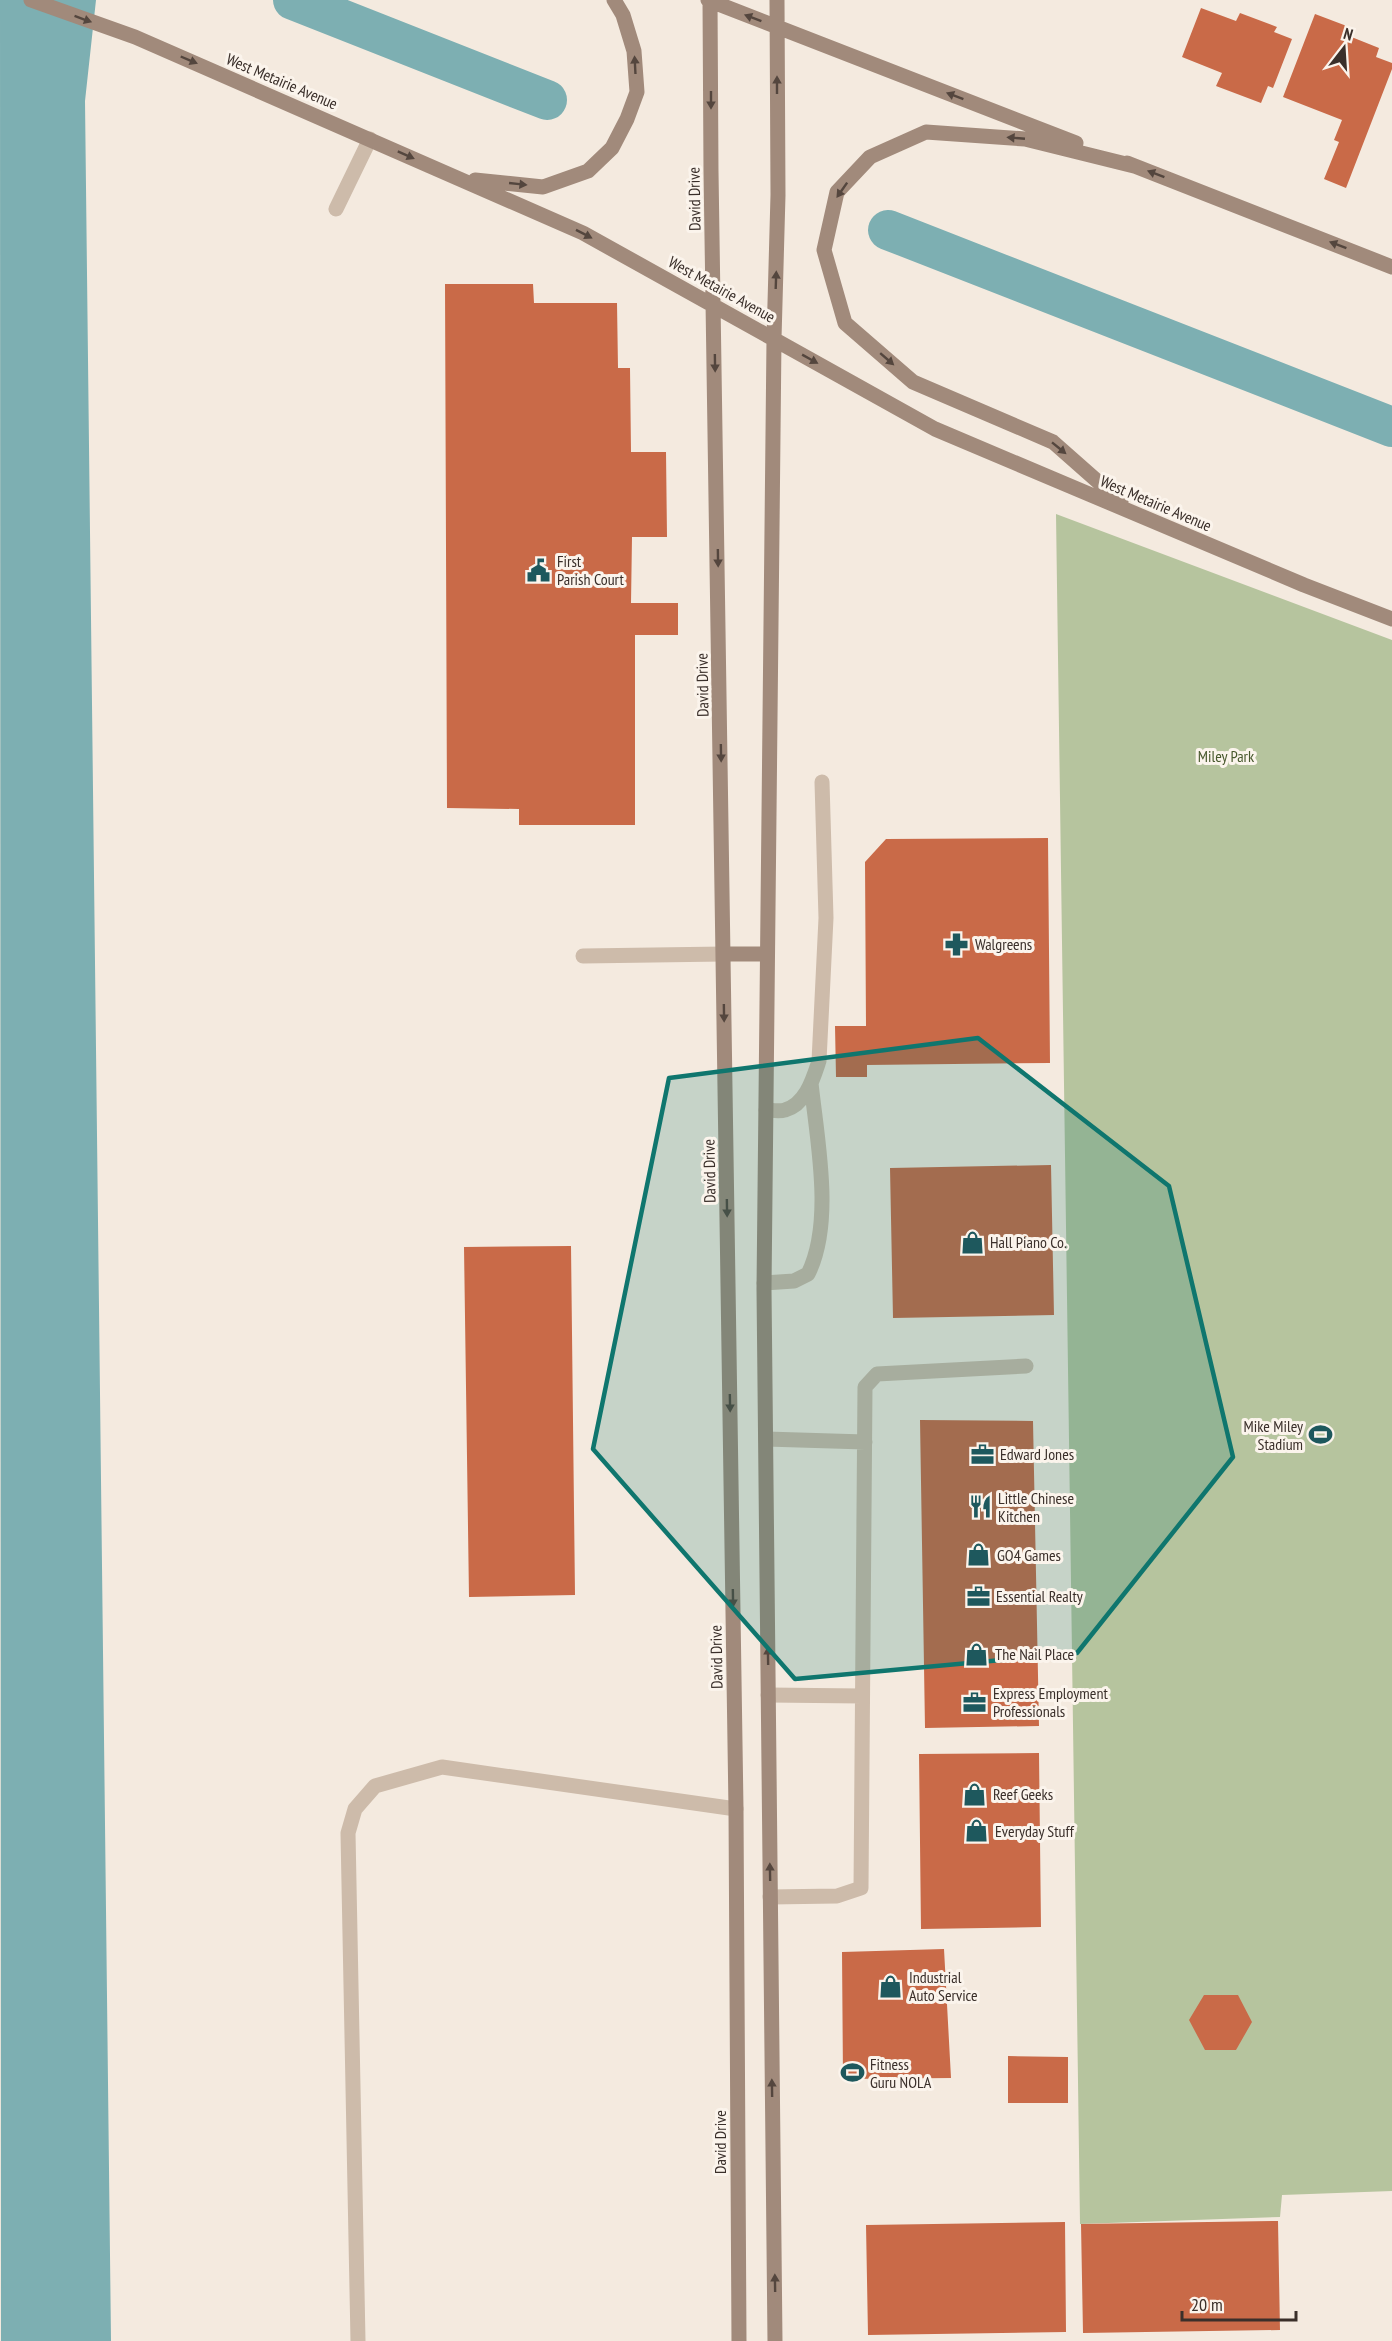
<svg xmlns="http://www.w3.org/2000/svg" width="1392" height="2341" viewBox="0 0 1392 2341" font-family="'PT Sans Narrow',sans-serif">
	<rect width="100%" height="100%" fill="#f4eadf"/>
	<path fill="#b6c49e" d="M1056,514L1392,640V2191L1282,2195L1280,2217L1080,2224Z"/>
	<path fill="#7dafb2" d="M0,0H96L85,101L111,2341H1Z"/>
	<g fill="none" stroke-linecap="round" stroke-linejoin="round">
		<path stroke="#7dafb2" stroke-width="40" d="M293,0L547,100
			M888,230L1392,427"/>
	</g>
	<path fill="#c96a48" d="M1201,8L1236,21L1240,13L1277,27L1274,32L1292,39L1273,88L1268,86L1261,103L1216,86L1222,73L1182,57Z
		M1315,14L1352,28L1349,36L1379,48L1376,57L1392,63V69L1346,188L1324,179L1339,142L1334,140L1342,120L1283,97Z
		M445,284H533L534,303H617L618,368H630L631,452H666L667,537H632L631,603H678V635H635V825H519V809L447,808Z
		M1048,838L1050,1063L867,1065V1077H836L835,1026H866L865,862L886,839Z
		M1051,1165L1054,1315L893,1318L890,1168Z
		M571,1246L575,1595L469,1597L464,1247Z
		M920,1420L1033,1421L1039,1726L925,1728Z
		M1039,1753L1041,1927L921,1929L919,1754Z
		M944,1949L951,2078L843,2079L842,1952Z
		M1204,1995H1238L1252,2022L1236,2050H1205L1189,2020Z
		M1008,2056L1068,2057V2103H1008Z
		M1278,2221L1280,2330L1083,2333L1081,2224Z
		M1065,2222L1066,2332L868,2335L866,2225Z"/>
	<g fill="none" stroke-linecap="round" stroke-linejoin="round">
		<path stroke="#cdbbaa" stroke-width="15" d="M583,956L724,954
			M766,1110C771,1110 779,1112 785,1110C806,1104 813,1079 819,1061L826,918L822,782
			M764,1283L794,1281L808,1274C834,1222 817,1140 811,1083
			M766,1439L865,1442
			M768,1695L862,1696
			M770,1897L837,1896L861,1888L865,1387L877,1374L1026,1366
			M358,2341L348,1833L355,1809L375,1786L442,1767L736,1809"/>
		<path stroke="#cdbbaa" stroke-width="15" d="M336,209L370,139"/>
		<path stroke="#a18a7b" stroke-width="15" d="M31,0L135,37L583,233L935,429L1304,585L1392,619
			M708,0L1076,143
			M710,0L711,171L736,1809L739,2341
			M1127,163L1392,267
			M475,180L543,187L588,171L612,148L627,119L637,92L634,51L623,15L614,0
			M1121,502L1053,442L913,382L845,323L824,250L837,192L870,157L926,132L1025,139L1134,166
			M724,954H767
			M775,2341L764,1289L774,339L778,195L777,0"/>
	</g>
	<defs><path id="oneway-solid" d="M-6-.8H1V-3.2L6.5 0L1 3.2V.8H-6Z" transform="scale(1.5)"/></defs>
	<g fill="#54463e">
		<use href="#oneway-solid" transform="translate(753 18) rotate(-159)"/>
		<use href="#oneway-solid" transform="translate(83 19) rotate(20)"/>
		<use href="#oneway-solid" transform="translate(189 60) rotate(23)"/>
		<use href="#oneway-solid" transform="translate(635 65) rotate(-93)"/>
		<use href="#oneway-solid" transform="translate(777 85) rotate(-90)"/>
		<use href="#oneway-solid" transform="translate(955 96) rotate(-159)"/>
		<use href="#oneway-solid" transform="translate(711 100) rotate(90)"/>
		<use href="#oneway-solid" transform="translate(1016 138) rotate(-175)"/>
		<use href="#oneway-solid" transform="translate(406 155) rotate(24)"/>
		<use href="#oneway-solid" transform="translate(1156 174) rotate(-159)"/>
		<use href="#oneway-solid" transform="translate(518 184) rotate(6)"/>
		<use href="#oneway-solid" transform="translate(842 190) rotate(125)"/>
		<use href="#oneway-solid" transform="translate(584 234) rotate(27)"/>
		<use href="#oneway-solid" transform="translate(1338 245) rotate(-159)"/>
		<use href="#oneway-solid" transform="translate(776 280) rotate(-88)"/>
		<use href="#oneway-solid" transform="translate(810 359) rotate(29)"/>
		<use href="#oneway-solid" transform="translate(887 359) rotate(41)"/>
		<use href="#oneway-solid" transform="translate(715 363) rotate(89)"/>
		<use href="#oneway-solid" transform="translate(1059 448) rotate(39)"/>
		<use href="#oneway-solid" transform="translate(718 558) rotate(89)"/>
		<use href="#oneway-solid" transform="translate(721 753) rotate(89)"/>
		<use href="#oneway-solid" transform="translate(724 1013) rotate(89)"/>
		<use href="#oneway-solid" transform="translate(727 1208) rotate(89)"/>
		<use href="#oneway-solid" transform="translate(730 1403) rotate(89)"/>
		<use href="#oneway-solid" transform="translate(733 1598) rotate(89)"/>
		<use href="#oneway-solid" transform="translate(768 1656) rotate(-91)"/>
		<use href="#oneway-solid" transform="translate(770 1872) rotate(-91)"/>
		<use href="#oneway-solid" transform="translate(772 2088) rotate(-91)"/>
		<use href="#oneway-solid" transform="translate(775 2283) rotate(-91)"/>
	</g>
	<path fill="#0f766e" fill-opacity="0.2" stroke="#0f766e" stroke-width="4.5" stroke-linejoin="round" d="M978,1038L1169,1186L1233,1457L1077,1653L795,1679L593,1449L669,1078Z"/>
	<defs>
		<symbol id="civic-bare" viewBox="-9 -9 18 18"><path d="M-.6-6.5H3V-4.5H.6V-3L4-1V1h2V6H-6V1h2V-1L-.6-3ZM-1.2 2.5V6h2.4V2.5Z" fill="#1e585d" stroke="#fbf4ec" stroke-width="2.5" paint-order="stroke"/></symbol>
		<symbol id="pharmacy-bare" viewBox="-9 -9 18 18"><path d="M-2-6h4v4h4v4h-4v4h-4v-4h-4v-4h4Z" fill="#1e585d" stroke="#fbf4ec" stroke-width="2.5" paint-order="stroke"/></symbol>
		<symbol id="shop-bare" viewBox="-9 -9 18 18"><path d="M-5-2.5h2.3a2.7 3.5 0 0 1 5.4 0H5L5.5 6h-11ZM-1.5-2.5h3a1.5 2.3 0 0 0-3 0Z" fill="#1e585d" stroke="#fbf4ec" stroke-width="2.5" paint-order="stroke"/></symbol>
		<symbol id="stadium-bare" viewBox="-9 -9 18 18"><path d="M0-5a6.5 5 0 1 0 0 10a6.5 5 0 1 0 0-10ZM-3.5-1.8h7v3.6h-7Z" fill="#1e585d" stroke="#fbf4ec" stroke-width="2.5" paint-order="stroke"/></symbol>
		<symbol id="office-bare" viewBox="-9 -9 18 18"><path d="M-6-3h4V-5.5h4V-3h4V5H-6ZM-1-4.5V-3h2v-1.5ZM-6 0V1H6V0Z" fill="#1e585d" stroke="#fbf4ec" stroke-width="2.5" paint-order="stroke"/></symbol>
		<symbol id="restaurant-bare" viewBox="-9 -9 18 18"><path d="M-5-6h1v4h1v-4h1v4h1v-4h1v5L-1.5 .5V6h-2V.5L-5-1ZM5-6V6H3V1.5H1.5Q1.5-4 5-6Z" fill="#1e585d" stroke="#fbf4ec" stroke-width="2.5" paint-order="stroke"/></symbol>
	</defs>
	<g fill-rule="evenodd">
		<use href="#civic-bare" x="522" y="554" width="33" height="33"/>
		<use href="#pharmacy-bare" x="940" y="928" width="33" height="33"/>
		<use href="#shop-bare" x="956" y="1226" width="33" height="33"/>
		<use href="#stadium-bare" x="1304" y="1418" width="33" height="33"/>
		<use href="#office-bare" x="966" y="1438" width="33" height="33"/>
		<use href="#restaurant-bare" x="964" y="1490" width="33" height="33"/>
		<use href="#shop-bare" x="962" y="1538" width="33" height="33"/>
		<use href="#office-bare" x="962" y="1580" width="33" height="33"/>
		<use href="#shop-bare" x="960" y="1638" width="33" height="33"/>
		<use href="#office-bare" x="958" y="1686" width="33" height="33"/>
		<use href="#shop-bare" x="958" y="1778" width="33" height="33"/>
		<use href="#shop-bare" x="960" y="1814" width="33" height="33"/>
		<use href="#shop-bare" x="874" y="1970" width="33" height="33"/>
		<use href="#stadium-bare" x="836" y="2056" width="33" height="33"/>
	</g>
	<g text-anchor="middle" stroke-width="6" stroke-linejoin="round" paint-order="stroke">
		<g font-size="16" fill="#3a2f2a" stroke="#fbf4ec">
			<text transform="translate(282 81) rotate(23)" y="6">West Metairie Avenue</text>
			<text transform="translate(694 199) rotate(-91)" y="6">David Drive</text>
			<text transform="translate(722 289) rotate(29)" y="6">West Metairie Avenue</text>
			<text transform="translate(1156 503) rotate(23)" y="6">West Metairie Avenue</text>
			<text transform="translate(702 685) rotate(-91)" y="6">David Drive</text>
			<text transform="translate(709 1171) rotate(-91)" y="6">David Drive</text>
			<text transform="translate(716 1657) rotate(-91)" y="6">David Drive</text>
			<text transform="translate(720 2142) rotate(-90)" y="6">David Drive</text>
		</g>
		<g font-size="16" fill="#3a2f2a" stroke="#fbf4ec" text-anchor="start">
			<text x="557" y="567">First<tspan x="557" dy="18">Parish Court</tspan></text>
			<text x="975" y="950">Walgreens</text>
			<text x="990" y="1248">Hall Piano Co.</text>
			<text x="1303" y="1432" text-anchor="end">Mike Miley<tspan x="1303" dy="18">Stadium</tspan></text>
			<text x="1000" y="1460">Edward Jones</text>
			<text x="998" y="1504">Little Chinese<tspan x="998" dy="18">Kitchen</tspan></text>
			<text x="997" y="1561">GO4 Games</text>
			<text x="996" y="1602">Essential Realty</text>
			<text x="995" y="1660">The Nail Place</text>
			<text x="993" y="1699">Express Employment<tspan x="993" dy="18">Professionals</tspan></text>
			<text x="993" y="1800">Reef Geeks</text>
			<text x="995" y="1837">Everyday Stuff</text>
			<text x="909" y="1983">Industrial<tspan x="909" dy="18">Auto Service</tspan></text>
			<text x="870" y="2070">Fitness<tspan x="870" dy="18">Guru NOLA</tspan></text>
		</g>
		<g font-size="16" fill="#48592d" stroke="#fbf4ec">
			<text x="1226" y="762">Miley Park</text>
		</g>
	</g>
	<g transform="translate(1344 48) rotate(17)" stroke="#fbf4ec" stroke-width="4.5" paint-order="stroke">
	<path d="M0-4.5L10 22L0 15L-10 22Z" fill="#3a2f2a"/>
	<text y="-9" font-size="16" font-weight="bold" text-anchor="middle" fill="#3a2f2a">N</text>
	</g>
	<path d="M1182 2311v9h114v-9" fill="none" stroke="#3a2f2a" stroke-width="3"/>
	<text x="1191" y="2311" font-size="18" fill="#3a2f2a" stroke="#fbf4ec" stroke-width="4.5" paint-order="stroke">20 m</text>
</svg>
